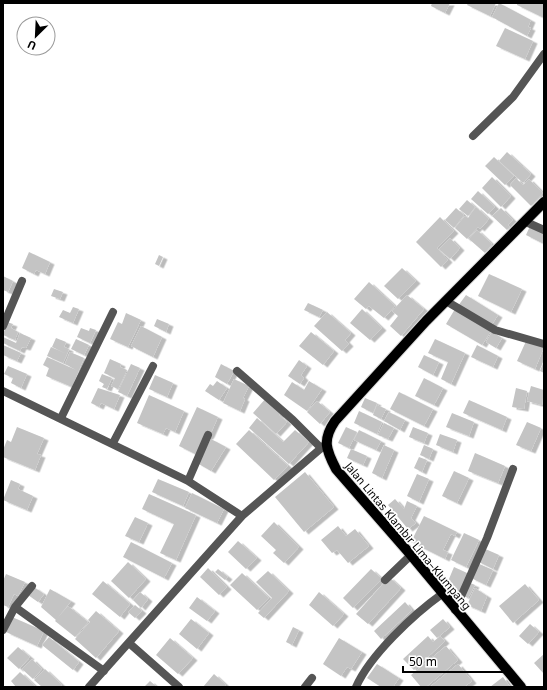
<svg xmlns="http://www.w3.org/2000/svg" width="547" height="690" viewBox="0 0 547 690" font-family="'Noto Sans',sans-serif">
	<defs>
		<filter id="shadow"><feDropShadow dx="4.5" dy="2.5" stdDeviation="0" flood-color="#0004"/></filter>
	</defs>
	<rect width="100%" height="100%" fill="#fff"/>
	<path fill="#c4c4c4" filter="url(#shadow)" d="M432,3H450L445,13L431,6Z
		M468,3H496L490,16L467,5Z
		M499,3L531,20L528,27L531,28L527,36L492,17Z
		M517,3H544V18L517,5Z
		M505,28L533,41L525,59L496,46Z
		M507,152L531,174L523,183L499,161Z
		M494,157L514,176L505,185L485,166Z
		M492,177L511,196L501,207L482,188Z
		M516,178L523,185L529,179L543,193L531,206L510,185Z
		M478,191L495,207L488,214L471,199Z
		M467,200L475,207L468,216L459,209Z
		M476,207L489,219L480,229L478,227L467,239L455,228L465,216L468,218Z
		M456,208L464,215L454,228L445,220Z
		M501,208L513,220L508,225L510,227L507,230L492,216Z
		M440,217L454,231L437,248L448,260L441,267L416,242Z
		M530,226L544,233V244L526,235Z
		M477,230L492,244L485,253L469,239Z
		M450,238L460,248L450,259L439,249Z
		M29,252L50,262L45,274L36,270L34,274L22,268Z
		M159,255L163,257L159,266L155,264Z
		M402,268L416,281L398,299L384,286Z
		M489,274L522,289L511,312L478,296Z
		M3,276L13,281L8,292L3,290Z
		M369,282L395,306L384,318L369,306L366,309L354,299Z
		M54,289L63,292L60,299L51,296Z
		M407,295L424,309L401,336L390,326L398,316L392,311Z
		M466,295L498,315L491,326L458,306Z
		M308,303L323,310L319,317L304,310Z
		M73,307L79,309L73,323L59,317L63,310L70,313Z
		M362,309L382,328L370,340L350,323Z
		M455,309L491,331L482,345L446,324Z
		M327,312L351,333L345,340L349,344L342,351L314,326Z
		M126,313L141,320L128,347L110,339L118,322L122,324Z
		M157,319L169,324L166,332L154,326Z
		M7,322L13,324L11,328L18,332L15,340L3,335Z
		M141,326L162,337L153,357L131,346Z
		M81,328L89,331L90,328L96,330L90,343L77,337Z
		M311,332L334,351L323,365L299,346Z
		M492,332L502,338L496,348L486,342Z
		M20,333L31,338L26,348L22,347L20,351L3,343V337L16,343Z
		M56,338L66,342L64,347L69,349L67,354L52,347Z
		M76,339L89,345L84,355L71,349Z
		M435,339L465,353L451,384L441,379L448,362L428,353Z
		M527,339L544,347L535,369L517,361Z
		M3,345L21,353L17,361L3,355Z
		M477,345L498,356L493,367L471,357Z
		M51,347L67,354L63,363L47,356Z
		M70,352L84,358L72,387L46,376L49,368L43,365L47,357L76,370L65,364Z
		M424,355L439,362L433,375L418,367Z
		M110,359L121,364L120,367L127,370L118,389L111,386L115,378L104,373Z
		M299,360L307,366L301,375L304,378L300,384L288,376Z
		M544,361V373L540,371Z
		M131,364L140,368L127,396L118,392Z
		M221,364L234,371L227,384L215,377Z
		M8,366L27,374L21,388L11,383L13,378L4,374Z
		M102,374L112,378L107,389L102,387L104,384L99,381Z
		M155,375L173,383L167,397L149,389Z
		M424,378L443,388L434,405L415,396Z
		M234,379L249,386L243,398L245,399L240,411L223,403Z
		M217,381L227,388L219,400L205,391L210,384L213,386Z
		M309,381L322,389L307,411L284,395L292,382L304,390Z
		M531,386L544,390L542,405L527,401Z
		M98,388L120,395L114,409L101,403L99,407L91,403Z
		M516,388L527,391L524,409L512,407Z
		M399,392L433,409L424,426L390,409Z
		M149,395L184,411L175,432L166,428L163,434L137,423Z
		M266,398L282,412L279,415L287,422L276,434L253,413Z
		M365,398L377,403L373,413L361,407Z
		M469,400L507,417L502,430L463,413Z
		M317,401L330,412L320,424L307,412Z
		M377,405L386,409L381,419L373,415Z
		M197,407L218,417L210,435L195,454L179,446Z
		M359,411L382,422L377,434L354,423Z
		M389,412L405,420L400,430L384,421Z
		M452,413L474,422L469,436L446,427Z
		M257,418L283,442L295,430L309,442L289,464L249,428Z
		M527,422L541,428L531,451L516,445Z
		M384,423L394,428L388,439L378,435Z
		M17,427L44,438L37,454L41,455L35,470L3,457V450L7,440L11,442Z
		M346,427L357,432L349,448L338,443Z
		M413,427L428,433L424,443L409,437Z
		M249,430L288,466L274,480L236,444Z
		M359,430L381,441L376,450L354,440Z
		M440,434L457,440L453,452L436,445Z
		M211,439L226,447L211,471L197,463Z
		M384,445L394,450L382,478L372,473Z
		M424,445L433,449L429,459L420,455Z
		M351,449L367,456L363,465L347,458Z
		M475,453L505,466L498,483L468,471Z
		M419,457L427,460L422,472L414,468Z
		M454,471L469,478L457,503L442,496Z
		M305,472L334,507L304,532L275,497Z
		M417,474L429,479L419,502L407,496Z
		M158,479L189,492L183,506L152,492Z
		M11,480L20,484L18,489L33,496L27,510L3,500Z
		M192,493L224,509L217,523L185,508Z
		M149,494L196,515L176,560L160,553L174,524L142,509Z
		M395,499L404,509L407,501L417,506L411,518L416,523L408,529L388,505Z
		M424,516L457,532L455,536L451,534L443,550L448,552L445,559L411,542Z
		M135,517L148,523L139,542L125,536Z
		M274,522L299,547L284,563L273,553L276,550L261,536Z
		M338,526L346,536L355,529L369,546L348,563L337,550L332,553L321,540Z
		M464,533L479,540L466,567L451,560Z
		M238,541L257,558L246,569L228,552Z
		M131,542L172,563L164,578L123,557Z
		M483,548L499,555L493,569L477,561Z
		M128,562L146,579L129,598L111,581Z
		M477,563L493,570L486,585L471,578Z
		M454,567L469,574L461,592L446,586Z
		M208,568L227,587L219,595L200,577Z
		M218,569L228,577L225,580L215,572Z
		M371,569L382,579L353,608L343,598Z
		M268,571L289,591L264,618L258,613L272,598L256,582Z
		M242,573L269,598L257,610L230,585Z
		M6,574L25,582L18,596L14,594L8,607L3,605V581Z
		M389,577L401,588L368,624L356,614Z
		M103,581L130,604L120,617L92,594Z
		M468,582L475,585L468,598L462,595Z
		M525,584L539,600L513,623L499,606Z
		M34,587L44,594L38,602L28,595Z
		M475,588L487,596L481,611L467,605Z
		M50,589L71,601L56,620L41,607Z
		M140,592L148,599L141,608L133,600Z
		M319,592L344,614L333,626L309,605Z
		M197,597L215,611L207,621L189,608Z
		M405,602L412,610L381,639L374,631Z
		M135,605L142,611L135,618L128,612Z
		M68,606L88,622L75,637L55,621Z
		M96,611L119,631L96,658L75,639L90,622L88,620Z
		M12,617L44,631L37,646L6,632Z
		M191,619L209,633L197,649L179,634Z
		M443,619L450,627L437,638L430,630Z
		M530,624L539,632L528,644L519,636Z
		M293,627L299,630L292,645L286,642Z
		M428,636L433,642L440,636L445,641L414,670L403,659Z
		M49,637L79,662L73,670L42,645Z
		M170,638L193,658L178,674L156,655Z
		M339,638L362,652L351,669L347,667L341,676L323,664Z
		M446,646L458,660L426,687H421L411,675Z
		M18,647L30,657L19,669L7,658Z
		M544,654V674L534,663Z
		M32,659L42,669L33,679L22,669Z
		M377,664L399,678L393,687H381L367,678Z
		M458,664L472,681L464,687H430Z
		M45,669L62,685L60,687H42L34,680Z
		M20,672L36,687H16L11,681Z
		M214,674L226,685L224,687H203Z
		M503,677L510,687H490Z
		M150,681L157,687H144Z"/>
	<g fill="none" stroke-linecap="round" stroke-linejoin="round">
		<defs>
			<path id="primary" d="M521,687L411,555L336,469C326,450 322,440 335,421L426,321L544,202"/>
		</defs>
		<use href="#primary" stroke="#dbdbdb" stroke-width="12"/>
		<path stroke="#555" stroke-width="8" d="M473,136L513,97L544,54
			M526,222L544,230
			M446,301L495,330L544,344
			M3,326L22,281
			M237,371L293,420L321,448
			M3,391L188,481L242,516
			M61,418L113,312
			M113,443L153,366
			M188,481L208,435
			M385,580L411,555
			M15,607L104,671
			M455,610L487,538L513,469
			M3,630L15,607L32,586
			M129,643L179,687
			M89,687L242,516L326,444
			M305,687L312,678
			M356,687C370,655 414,614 442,594"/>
		<use href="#primary" stroke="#000" stroke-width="10"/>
	</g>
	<g text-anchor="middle" stroke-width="3.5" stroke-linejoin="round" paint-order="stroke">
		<g font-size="11" fill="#000" stroke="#fff">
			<text transform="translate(408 536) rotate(50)" y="4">Jalan Lintas Klambir Lima–Klumpang</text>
		</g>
	</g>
	<rect width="547" height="690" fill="none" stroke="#000000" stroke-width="8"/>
	<g transform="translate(36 36) rotate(204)"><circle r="19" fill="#ffffff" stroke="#999999"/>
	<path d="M0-3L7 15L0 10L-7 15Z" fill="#000000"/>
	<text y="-6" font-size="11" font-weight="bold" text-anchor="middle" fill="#000000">U</text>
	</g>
	<path d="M403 666v6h103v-6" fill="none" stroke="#000000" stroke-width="2"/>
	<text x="409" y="666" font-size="12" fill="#000000" stroke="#ffffff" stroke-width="3" paint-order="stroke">50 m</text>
</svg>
